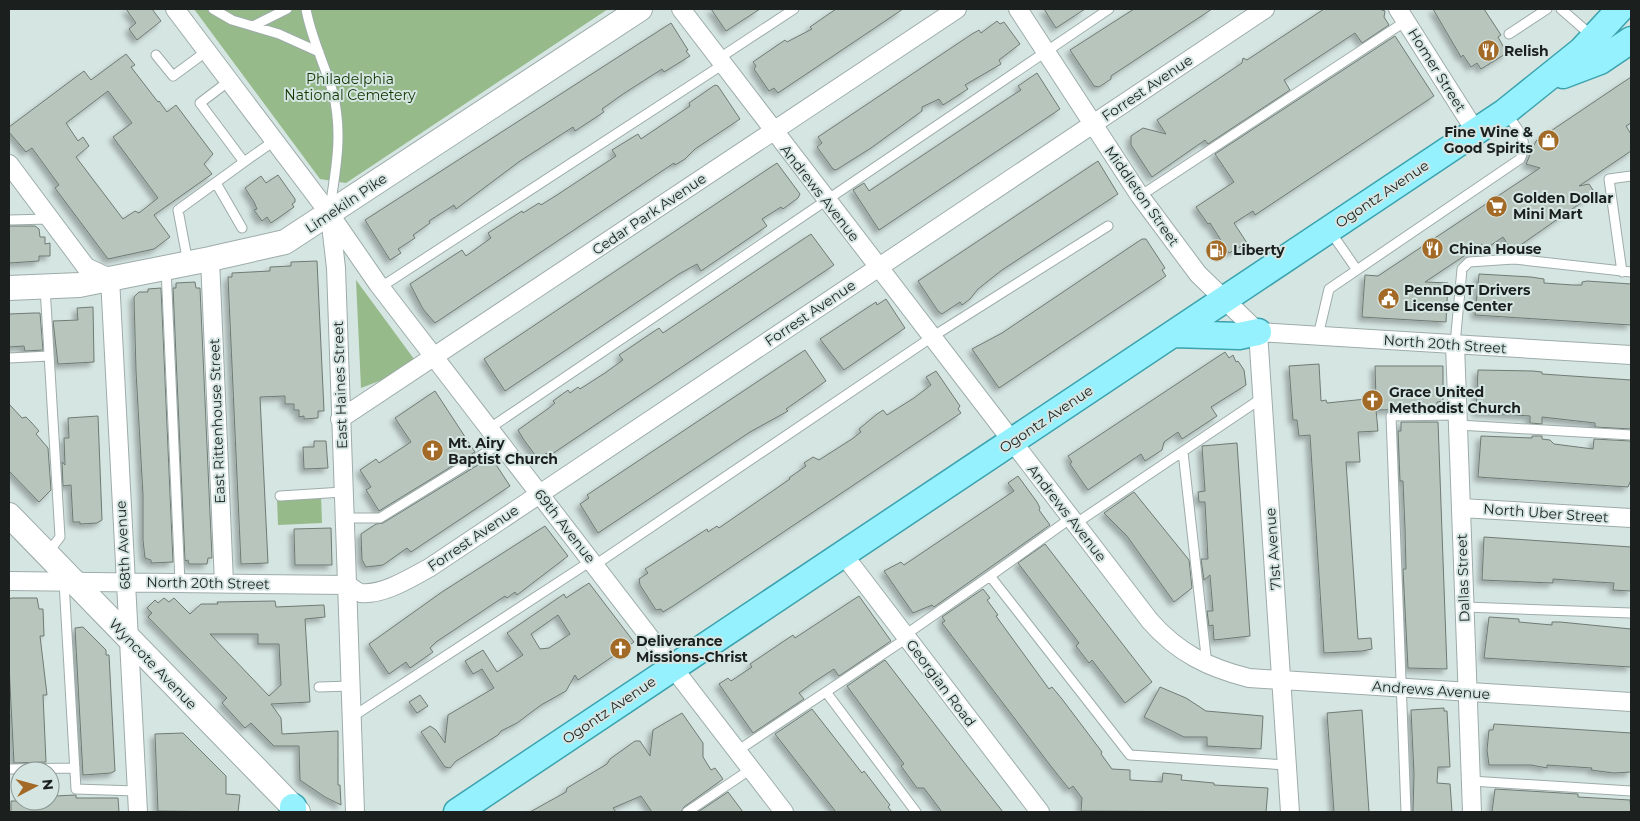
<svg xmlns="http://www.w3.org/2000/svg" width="1640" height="821" viewBox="0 0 1640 821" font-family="Montserrat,sans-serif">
	<defs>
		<filter id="shadow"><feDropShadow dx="-4" dy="4" stdDeviation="2.5" flood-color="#0004"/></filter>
	</defs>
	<rect width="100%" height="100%" fill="#d5e5e2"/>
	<path fill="#96ba89" d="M194,9H608L346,183L320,179Z
		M356,280L414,359L392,376L361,388Z
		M321,495L322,523L278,525L277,497Z"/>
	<path fill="#b8c5bd" stroke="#6f7b74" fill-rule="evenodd" filter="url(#shadow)" d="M126,9H152L161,21L137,40L129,29L136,23Z
		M711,9H760L726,31Z
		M836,9H903L778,93L774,88L769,91L754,69L756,66L753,62L785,40L787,42L812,29L810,27Z
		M1044,9H1085L1056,28Z
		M1134,9H1212L1111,76V79L1099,87L1094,86L1070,50Z
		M1324,9H1379L1385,11L1384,17L1389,25L1362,43L1355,33L1284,80L1290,90L1208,144L1205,140L1152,177L1131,145V136L1143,128L1166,134L1157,120L1242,63L1243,58L1247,60Z
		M1433,9H1484L1501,35L1498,37L1507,53L1481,69L1477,63L1471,67L1463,55L1461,57Z
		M997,21L1000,24L1004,22L1020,44L999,60L1001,64L965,85L968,89L943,105L939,99L922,107V111L871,148L836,170L833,169L817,147L822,143L818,137L972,34L979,30L981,33Z
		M671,23L688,50L686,51L690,56L664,72L662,69L623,94L602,109L604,112L575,131L573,127L520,161L456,209L454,205L429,221L430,223L413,235L415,238L398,249L401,253L390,260L365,220Z
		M1395,36L1434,96L1255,215L1253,211L1234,223L1247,243L1229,253L1210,223L1208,224L1196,207L1234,182L1215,154Z
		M126,54L135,65L131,67L158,102L159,101L167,112L176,105L213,154L204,164L212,174L154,215L170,237L154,249L108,259L55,188L59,185L32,148L26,152L9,132V127L84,71L91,80ZM108,91L132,123L113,137L158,198L139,213L135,211L123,219L76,157L89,146L83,137L78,141L66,123Z
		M1037,73L1060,109L879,230L853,190L864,183L869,191L1010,97L1021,90L1018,86Z
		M1631,77V123L1626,126L1631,134V151L1579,186L1589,184L1595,193L1512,251L1503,237L1481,252L1482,244L1425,282L1448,283L1446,322L1362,317L1365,275L1378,276L1540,168L1526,164L1536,141Z
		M715,85L718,86L740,119L695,149L685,159L675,165L674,163L435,323L423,309L410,284L462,250L466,256L491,238L488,233L522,211L523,213L539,203L541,205L557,195L616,156L612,150L638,134L641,139L684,110L690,106L689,103Z
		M1098,161L1118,194L1002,270L978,289L970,299L962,305L960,302L942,314L938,311L918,281Z
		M777,163L800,194L798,198L783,209L781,207L762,219L767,226L701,271L697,264L679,274L505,391L484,359Z
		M278,175L295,199V202L292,204L294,207L271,223L267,217L262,221L254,210L257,209L254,202L245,188L261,176L266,183Z
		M9,226H35L39,229L40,237H45V244L50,243V256H39V261L9,263Z
		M811,234L834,265L549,456L547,453L538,459L524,440L518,430L549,408L555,403L553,401L568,390L570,393L578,387L580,389L605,373L623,360L619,355L659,328L663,333Z
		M1142,239H1146L1165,268L1162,270L1166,276L999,388L972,349L1002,333Z
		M317,261L324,411H318V418L304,419V416L299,417V410H294V404H285V396L260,397L268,563L241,564L228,277H232V273L270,271V267L291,266V262Z
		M1479,274L1531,277L1544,279V283L1573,285H1582V282L1587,281L1631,284V325L1475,315Z
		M195,282L196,288H200L212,558H208L207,564H189L188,560L185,561L173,288H176V283Z
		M161,288L173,562L151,563V560L145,558L143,540V495L136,371L134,297L139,292H148V289Z
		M886,299L905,328L844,370L820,339L876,302L877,305Z
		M93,307L94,362L58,364L53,321L78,320L77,308Z
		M34,313H40L43,350L25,351L24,346L9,347V314Z
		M805,350L826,381L786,409L788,411L750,432L598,533L580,504L589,498L587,495Z
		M1225,352L1229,358L1233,355L1236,362L1238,361L1244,370L1246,385L1211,407L1217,416L1182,439L1178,432L1164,442L1162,450L1145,461L1141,454L1088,490L1070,464L1072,462L1068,456Z
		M1319,364L1321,401L1326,400L1327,403L1376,398L1375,366H1443V401L1437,402V409L1376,410L1378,431L1358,432L1360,462H1346L1358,639L1371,638L1372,649L1362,651L1324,653L1310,435L1299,436L1297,420H1293L1289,366Z
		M1478,370L1533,371L1542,372V374L1631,380V429L1595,427V423L1542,417V424L1530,423V416L1476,412Z
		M936,371L960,406L958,409L961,413L673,606L663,612L661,609L656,610L640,585L639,579L648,573L645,569L707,529L708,532L717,526L719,528L790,479L789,478L806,466L804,463L813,457L819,460L852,439L861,432L859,429L877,414L883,410L887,415L914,398L931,385L926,377Z
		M435,391L475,452L379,511L366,490L371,487L360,470L376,459L379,463L411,442L395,418Z
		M9,404L22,418L26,417L31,422L39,431L36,434L48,448L51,490L39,502L9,471Z
		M98,416L102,520L97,523L80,524V522H73L71,485L63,486L62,462L65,465L64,438H69L68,418Z
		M1401,422H1438L1447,669L1408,668L1403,569H1406L1405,528L1403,481H1400L1398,431H1401Z
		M1481,436L1532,438V436H1542V439L1550,440L1554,444L1593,449L1594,439L1631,441V480L1628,487L1478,477Z
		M314,441H326L328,468L304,469L303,447H314Z
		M1237,443L1250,636L1214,640L1213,625L1209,626L1207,611H1213L1210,575L1204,580L1201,559H1208L1205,502H1199L1198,492L1205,491L1202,446Z
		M491,457L510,486L411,552L407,548L383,565L366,567L362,560L361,534L376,524L383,523Z
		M1018,476L1037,502L1040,508L1039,510L1050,525L934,607L932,605L913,613L884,571L901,562L904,565L1014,491L1008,483Z
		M1134,492L1189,560L1192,588L1174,602L1127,536L1104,513Z
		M545,526L568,556L517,595L515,592L507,598L505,596L436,642L430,648L433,652L410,668L406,662L389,674L369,644L442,592Z
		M331,528L332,565H295L294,529Z
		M1484,537L1631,547V591L1613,590L1614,583L1596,582L1553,579V583L1482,580Z
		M1045,544L1152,682L1125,703L1092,660L1089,663L1076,646L1079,643L1018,563Z
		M589,583L634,642L578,680L575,675L566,691L541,705L517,723L501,731L498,735L456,761L450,768L445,767L421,732L430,726L436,730L445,743L448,715L494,688L482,669L473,674L465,661L483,650L497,672L523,655L507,633L564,594L566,598ZM558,615L570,634L549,648L540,649L531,634Z
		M983,589L990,598L987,600L998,615L996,616L1049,689L1052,687L1062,699L1102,752L1101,754L1112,769L1130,770V780L1162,782L1163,773L1182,775L1181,780L1214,783V785L1268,788L1266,812L1081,811L1082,798L1073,786L1069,789L1050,765L942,623L945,621L942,617Z
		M859,596L891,641L839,676L834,669L814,682L799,693L804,699L753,733L719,684L728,678L731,681L752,667L750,664L793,635L795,638Z
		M12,598H37L39,609H43L44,636H40L47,695H43L46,762L14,763L9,666V599Z
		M164,598L169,602L174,598L190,614L201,604H218L217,602L275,601L276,607L324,605L325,617L305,619L310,702L271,704L281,718L282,734L338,731V785H340L341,805L325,797L300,780L299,746H274L251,723L245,728L222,703L227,698L148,617L152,613L147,608L155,600L158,603ZM210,634H258V644H279L281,685L269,696Z
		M1489,617L1519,619V622L1552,625V622H1560L1631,629V667L1484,658Z
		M83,627L106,650V655H109L115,771L111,773L83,775L75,628Z
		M885,660L963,761L1003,812H942L924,788H917L901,766L904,764L847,686Z
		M1160,687L1186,698L1206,711L1263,716L1261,749L1207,746V737H1184L1144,717Z
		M420,695L428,706L417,713L409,702Z
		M1444,708V711H1447L1450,767H1438L1437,783L1450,784L1452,812H1413L1414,774L1411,710Z
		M812,709L862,773L864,771L890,805L888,807L892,812H836L775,734Z
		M1362,710L1369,812H1334L1327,713Z
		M682,713L703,743V757L711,770L715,768L723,779L684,807L681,812H652L641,796L613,808L616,812H530L566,792L567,788L607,764L610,759L635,741H640L650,756L653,730Z
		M1494,724L1631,733V772L1614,773L1591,770L1592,768L1547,765V768L1531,765H1489L1487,750L1489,730H1493Z
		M183,733L226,776V794L240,795L238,812L158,811L155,734Z
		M1495,789L1578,794V797L1630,800L1631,812H1492Z
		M728,792L743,812H698Z
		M76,795V798H118L119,812H11V801H50V798H55V796Z"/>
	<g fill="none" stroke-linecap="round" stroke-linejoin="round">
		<defs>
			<path id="lane" d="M213,9L232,20L279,34L319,52
				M306,9C311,38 325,65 333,93C343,133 336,168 330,208
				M1561,9L1592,36
				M253,26L287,9
				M1509,34L1547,9
				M156,55L173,76L207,51
				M718,59L794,9
				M229,81L200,103L244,162L274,141
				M216,183L242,228
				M1140,196L1406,21
				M9,220L50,219
				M1330,231L1357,270
				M188,263L178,210L244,162
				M166,268L180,583
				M1622,272L1609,179L1631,176
				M45,287L60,537L47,554
				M381,287L722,65
				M1318,336L1329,289L1520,159C1530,139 1517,129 1506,113
				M1455,344L1462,269L1469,262L1514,259L1631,272
				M9,358L49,356
				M1458,425L1631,435
				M490,428L1109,9
				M1183,452L1207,665
				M280,496L343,492
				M345,518H380L501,443
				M1071,518L990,576L1130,755L1287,765
				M1075,524L1262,398
				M595,565L932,337L1108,226
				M64,582L76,789L136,791
				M1465,607L1631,613
				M905,635L990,576
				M319,687L351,686
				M826,692L916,812
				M352,717L591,561
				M737,751L907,638
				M9,769L75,768
				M1471,781L1631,791
				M687,812L751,769
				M1406,812L1391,416L1458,415"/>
			<path id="street" d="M175,9L329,213L378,284L784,812
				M681,9L1150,621C1178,653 1209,668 1249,678L1631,702
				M1018,9L1140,196L1198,274L1258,332L1290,812
				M1398,9L1476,132
				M9,164L86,267L110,278L138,812
				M330,216L336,268L355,812
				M210,259L224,583
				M1258,332L1631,355
				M1455,344L1472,812
				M340,419L957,9
				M1461,508L1631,518
				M843,554L1040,812
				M9,581L348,585C352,588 357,592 361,593C384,595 410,578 429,568L1265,9"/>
			<path id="secondary" d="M9,288L79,285L210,259L285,242L640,9
				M9,515L298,812"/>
			<path id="primary" d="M1563,75L1600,61L1631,40
				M1173,334L1239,336L1258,332
				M293,807V812
				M457,812L1505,112L1581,51L1620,9"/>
		</defs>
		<use href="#lane" stroke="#9dacaa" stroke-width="11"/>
		<use href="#street" stroke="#9dacaa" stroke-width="20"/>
		<use href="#secondary" stroke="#9dacaa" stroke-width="26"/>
		<use href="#primary" stroke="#3ba2ae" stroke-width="29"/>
		<use href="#lane" stroke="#fff" stroke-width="9"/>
		<use href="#street" stroke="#fff" stroke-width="18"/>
		<use href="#secondary" stroke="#fff" stroke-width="24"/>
		<use href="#primary" stroke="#94f1fd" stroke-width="26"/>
	</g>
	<defs>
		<symbol id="restaurant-disc" viewBox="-11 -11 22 22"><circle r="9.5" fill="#a26a26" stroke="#d5e5e2"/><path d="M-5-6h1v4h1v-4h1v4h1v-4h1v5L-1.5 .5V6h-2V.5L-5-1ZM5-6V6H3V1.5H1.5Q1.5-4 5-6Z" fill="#fff"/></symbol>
		<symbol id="shop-disc" viewBox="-11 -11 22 22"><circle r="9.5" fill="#a26a26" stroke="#d5e5e2"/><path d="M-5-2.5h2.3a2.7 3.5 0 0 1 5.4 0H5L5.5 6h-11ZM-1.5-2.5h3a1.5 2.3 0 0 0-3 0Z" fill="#fff"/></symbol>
		<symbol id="supermarket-disc" viewBox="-11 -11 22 22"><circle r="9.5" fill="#a26a26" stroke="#d5e5e2"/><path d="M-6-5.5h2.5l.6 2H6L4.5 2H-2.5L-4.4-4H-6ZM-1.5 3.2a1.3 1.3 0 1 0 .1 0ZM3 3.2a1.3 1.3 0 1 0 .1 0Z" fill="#fff"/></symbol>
		<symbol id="fuel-disc" viewBox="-11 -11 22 22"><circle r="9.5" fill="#a26a26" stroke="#d5e5e2"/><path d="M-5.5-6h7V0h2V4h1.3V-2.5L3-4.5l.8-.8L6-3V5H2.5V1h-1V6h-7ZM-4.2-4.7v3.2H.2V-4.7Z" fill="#fff"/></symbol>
		<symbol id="civic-disc" viewBox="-11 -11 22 22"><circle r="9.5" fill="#a26a26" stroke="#d5e5e2"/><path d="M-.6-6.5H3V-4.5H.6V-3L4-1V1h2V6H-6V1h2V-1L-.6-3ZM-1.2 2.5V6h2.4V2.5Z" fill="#fff"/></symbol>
		<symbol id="church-disc" viewBox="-11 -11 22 22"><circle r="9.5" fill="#a26a26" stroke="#d5e5e2"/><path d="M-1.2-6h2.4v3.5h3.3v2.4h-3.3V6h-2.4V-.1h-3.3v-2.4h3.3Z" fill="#fff"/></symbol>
	</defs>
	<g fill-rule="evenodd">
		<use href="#restaurant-disc" x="1476" y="38" width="25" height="25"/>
		<use href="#shop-disc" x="1536" y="128" width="25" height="25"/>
		<use href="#supermarket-disc" x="1484" y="194" width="25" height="25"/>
		<use href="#restaurant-disc" x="1420" y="236" width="25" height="25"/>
		<use href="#fuel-disc" x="1204" y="238" width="25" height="25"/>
		<use href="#civic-disc" x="1376" y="286" width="25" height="25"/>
		<use href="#church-disc" x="1360" y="388" width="25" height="25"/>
		<use href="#church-disc" x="420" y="438" width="25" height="25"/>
		<use href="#church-disc" x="608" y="636" width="25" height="25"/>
	</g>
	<g text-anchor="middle" stroke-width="4" stroke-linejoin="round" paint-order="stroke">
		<g font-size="14" font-weight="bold" fill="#1b201f" stroke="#d5e5e2" text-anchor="start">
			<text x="1504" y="56">Relish</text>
			<text x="1533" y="137" text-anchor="end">Fine Wine &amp;<tspan x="1533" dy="16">Good Spirits</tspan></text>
			<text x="1513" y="203">Golden Dollar<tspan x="1513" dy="16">Mini Mart</tspan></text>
			<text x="1449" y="254">China House</text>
			<text x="1233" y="255">Liberty</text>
			<text x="1404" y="295">PennDOT Drivers<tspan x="1404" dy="16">License Center</tspan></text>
			<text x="1389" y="397">Grace United<tspan x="1389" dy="16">Methodist Church</tspan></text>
			<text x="448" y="448">Mt. Airy<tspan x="448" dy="16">Baptist Church</tspan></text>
			<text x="636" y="646">Deliverance<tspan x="636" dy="16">Missions-Christ</tspan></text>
		</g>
		<g font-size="14" fill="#1b201f" stroke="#d5e5e2">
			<text transform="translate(1437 70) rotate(58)" y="5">Homer Street</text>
			<text transform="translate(1147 88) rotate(-34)" y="5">Forrest Avenue</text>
			<text transform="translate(820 193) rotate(52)" y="5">Andrews Avenue</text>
			<text transform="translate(1382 194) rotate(-34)" y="5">Ogontz Avenue</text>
			<text transform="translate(1142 196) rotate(55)" y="5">Middleton Street</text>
			<text transform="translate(346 203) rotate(-34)" y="5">Limekiln Pike</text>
			<text transform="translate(649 214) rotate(-34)" y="5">Cedar Park Avenue</text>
			<text transform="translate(810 313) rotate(-34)" y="5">Forrest Avenue</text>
			<text transform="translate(1445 344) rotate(4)" y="5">North 20th Street</text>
			<text transform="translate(340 385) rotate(-92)" y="5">East Haines Street</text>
			<text transform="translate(1046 419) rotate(-34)" y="5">Ogontz Avenue</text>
			<text transform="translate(217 421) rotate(-92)" y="5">East Rittenhouse Street</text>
			<text transform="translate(1067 513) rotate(52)" y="5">Andrews Avenue</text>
			<text transform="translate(1546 513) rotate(4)" y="5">North Uber Street</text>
			<text transform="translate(565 526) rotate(52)" y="5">69th Avenue</text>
			<text transform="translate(473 538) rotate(-34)" y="5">Forrest Avenue</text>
			<text transform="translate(123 545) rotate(-93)" y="5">68th Avenue</text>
			<text transform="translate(1273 549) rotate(-94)" y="5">71st Avenue</text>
			<text transform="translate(1463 578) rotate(-92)" y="5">Dallas Street</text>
			<text transform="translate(208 583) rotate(1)" y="5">North 20th Street</text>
			<text transform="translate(153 664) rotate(46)" y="5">Wyncote Avenue</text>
			<text transform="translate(941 683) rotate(53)" y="5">Georgian Road</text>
			<text transform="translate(1431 690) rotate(4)" y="5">Andrews Avenue</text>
			<text transform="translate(609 710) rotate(-34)" y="5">Ogontz Avenue</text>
		</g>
		<g font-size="14" fill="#123600" stroke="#d5e5e2">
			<text x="350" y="84">Philadelphia<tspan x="350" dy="16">National Cemetery</tspan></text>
		</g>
	</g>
	<rect width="1640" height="821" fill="none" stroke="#1b201f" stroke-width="20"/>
	<g transform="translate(35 786) rotate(84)"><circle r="24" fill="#d5e5e2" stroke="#8b9694"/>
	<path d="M0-4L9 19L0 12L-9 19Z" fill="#a26a26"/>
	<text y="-8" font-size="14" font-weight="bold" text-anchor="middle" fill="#1b201f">N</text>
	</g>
</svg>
